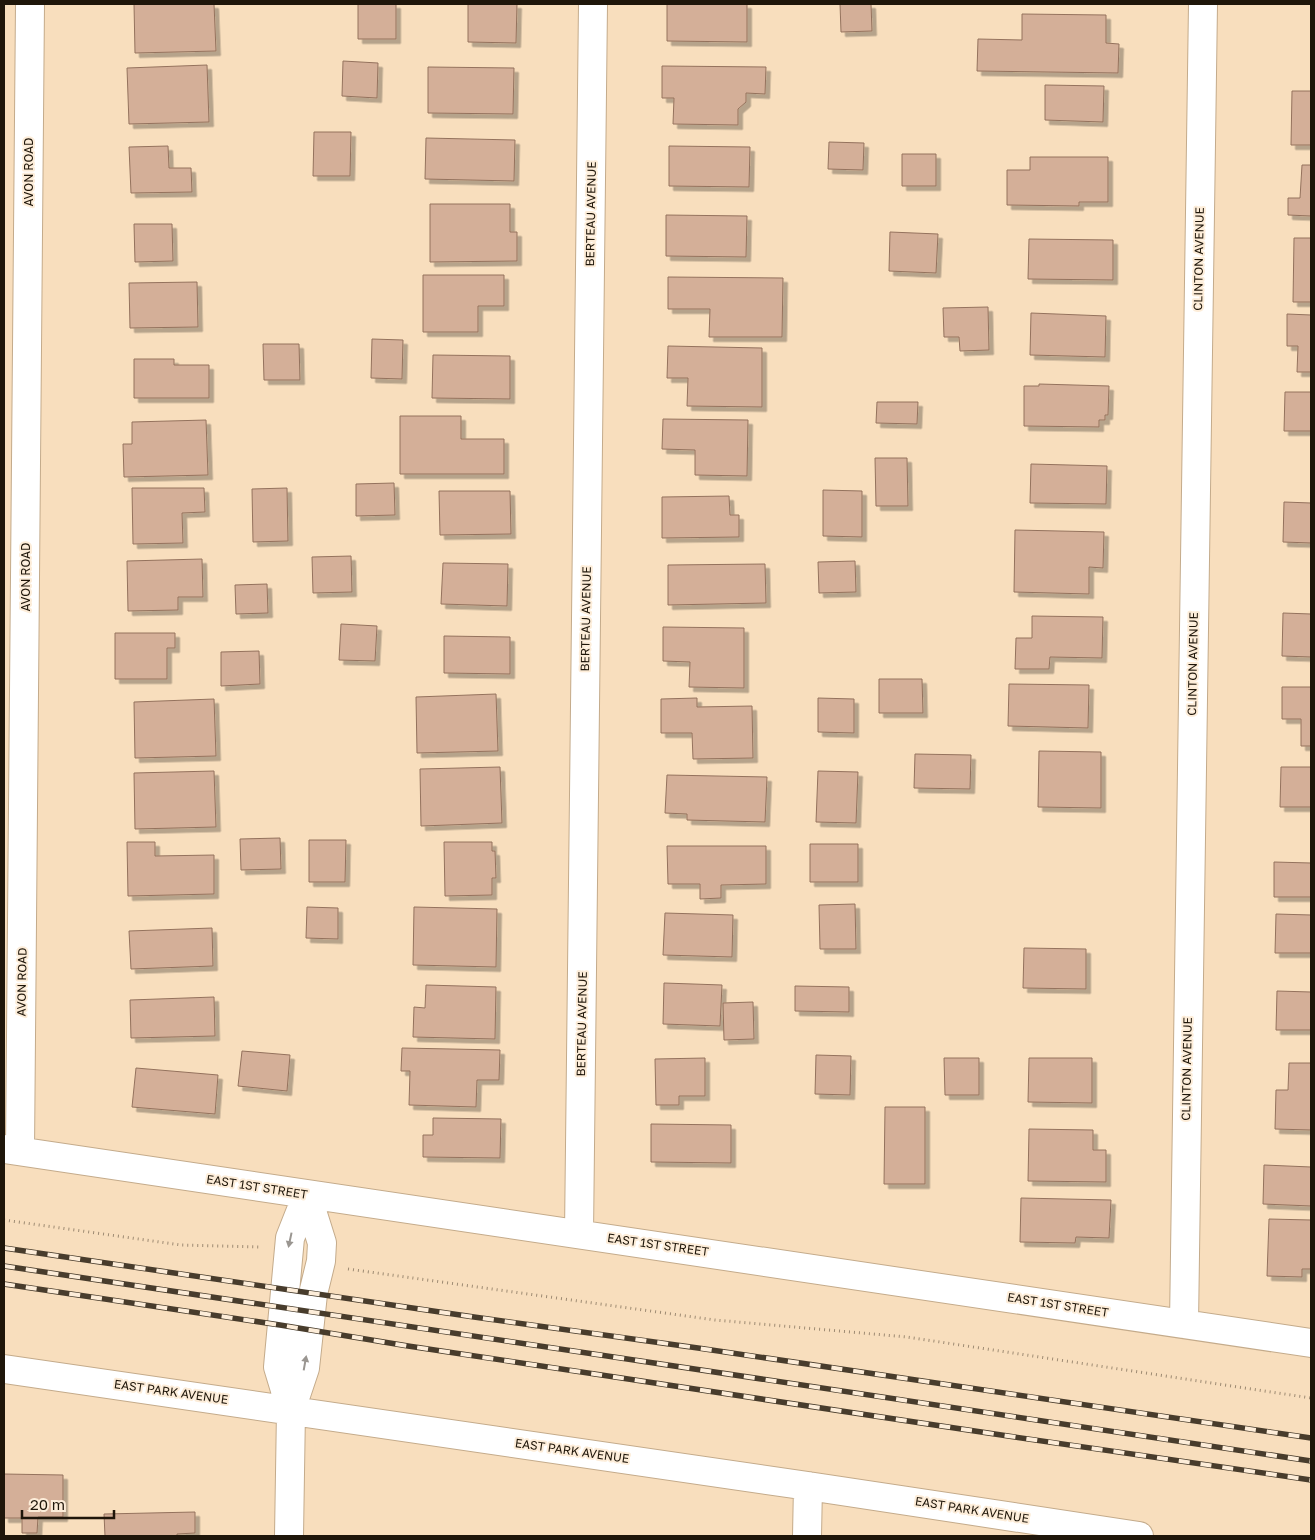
<svg xmlns="http://www.w3.org/2000/svg" width="1315" height="1540" viewBox="0 0 1315 1540" font-family="'Golos Text',sans-serif">
	<defs>
		<filter id="shadow"><feDropShadow dx="4.5" dy="4.5" stdDeviation="0" flood-color="#0004"/></filter>
	</defs>
	<rect width="100%" height="100%" fill="#f8debd"/>
	<path fill="#d4af98" stroke="#94725d" filter="url(#shadow)" d="M134,4H214L216,51L135,53Z
		M358,4H396V39H358Z
		M468,4H517L516,43L468,42Z
		M667,4H747V42L667,41Z
		M840,4H871L872,31L841,32Z
		M1022,14L1106,15V43L1119,44L1118,73L977,71L978,39L1022,40Z
		M343,61L378,63L377,98L342,96Z
		M207,65L209,122L129,124L127,68Z
		M662,66L766,67L765,94L746,93V102L738,109V125L673,124L674,98H662Z
		M428,67L514,68L513,114L428,113Z
		M1045,85L1104,86L1103,122L1045,120Z
		M1292,91H1311V145H1291Z
		M314,132H351L350,176H313Z
		M426,138L515,140L514,181L425,179Z
		M829,142L864,143L863,170L828,169Z
		M168,146L169,168H191L192,192L131,193L129,147Z
		M669,146L750,147L749,187L669,186Z
		M902,154H936V186H902Z
		M1030,157H1108V202H1079V206L1007,205V170H1030Z
		M1302,165H1311V216L1288,215V198H1300Z
		M430,204H510V232H517V261L430,262Z
		M666,215L747,216L746,257L666,256Z
		M134,224H172L173,261L135,262Z
		M890,232L938,234L936,273L889,271Z
		M1294,238H1311V302H1293Z
		M1029,239L1113,240V280L1028,279Z
		M423,275H504V306H478V332H423Z
		M668,277L783,278L782,337H709L710,309H668Z
		M197,282L198,327L130,328L129,283Z
		M988,307L989,350L960,351L959,337H944L943,308Z
		M1031,313L1106,316L1105,357L1030,355Z
		M1287,314L1311,315V372H1297L1298,346H1287Z
		M372,339L403,340L402,379L371,378Z
		M263,344H299L300,380H264Z
		M668,346L762,348V407L687,406L688,378H667Z
		M433,355L510,356V399L432,398Z
		M134,359H174V365H209V398H134Z
		M1039,384L1109,386L1108,415H1105V420H1099V427L1024,426V386H1039Z
		M1285,392H1311V431H1284Z
		M877,402H918L917,424L876,423Z
		M400,416H461V439H504V474H400Z
		M663,419L748,420L747,476L695,475V450L662,449Z
		M206,420L208,475L124,477L123,444H132V422Z
		M875,458H907L908,506H876Z
		M1031,464L1107,466L1106,504L1030,503Z
		M394,483L395,515L356,516V484Z
		M132,488H204L205,512L182,513L183,543L133,544Z
		M287,488L288,541L253,542L252,489Z
		M823,490L862,491V537L823,536Z
		M439,491H510L511,534L440,535Z
		M729,496L730,515H739V537L662,538V497Z
		M1284,502L1311,503V543L1283,542Z
		M1015,530L1104,532L1103,568L1089,567V594L1014,592Z
		M351,556L352,592L313,593L312,557Z
		M202,559L203,597H178V610L128,611L127,561Z
		M855,561L856,592L819,593L818,562Z
		M443,563L508,564L507,606L441,604Z
		M765,564L766,603L668,605V565Z
		M267,584L268,613L236,614L235,585Z
		M1283,613L1311,614V657L1282,656Z
		M1032,616L1103,617L1102,658L1050,657L1049,669H1015L1016,638H1032Z
		M341,624L377,626L375,661L339,660Z
		M663,627L744,628V688L689,687L690,662L663,661Z
		M115,633H175V648H167V679H115Z
		M444,636L510,637V674L444,673Z
		M259,651L260,684L221,686V652Z
		M879,679H922L923,713H879Z
		M1009,684L1089,685L1088,728L1008,726Z
		M1282,687H1311V746H1301V719H1282Z
		M496,694L498,751L417,753L416,697Z
		M697,698V707L752,706L753,758L693,759L692,733H661V699Z
		M818,698L854,699V733L818,732Z
		M214,699L216,756L135,758L134,702Z
		M1039,751L1101,752V808L1038,807Z
		M915,754L971,755L970,789L914,788Z
		M500,767L502,823L421,826L420,769Z
		M1281,767H1311V807H1280Z
		M214,771L216,827L135,829L134,773Z
		M818,771L858,772L856,823L816,822Z
		M667,775L767,777L765,822L687,820V814L665,813Z
		M280,838L281,869L241,870L240,839Z
		M309,840H346L345,882H309Z
		M127,842H155V856L214,855V894L128,896Z
		M444,842H492V851H495L496,878H492V895L445,896Z
		M810,844H858V882H810Z
		M667,846H766V884L721,885V898L700,899V884H668Z
		M1274,862L1311,863V897H1274Z
		M855,904L856,949H820L819,905Z
		M307,907L338,908V939L306,938Z
		M414,907L497,909L496,967L413,965Z
		M665,913L733,915L732,957L663,955Z
		M1276,914L1311,915V953H1275Z
		M212,928L213,966L131,969L129,931Z
		M1024,948L1086,949V989L1023,988Z
		M664,983L722,985L720,1026L663,1024Z
		M426,985L496,987L495,1039L413,1037L414,1007L425,1008Z
		M795,986L849,987V1012L795,1011Z
		M1277,991L1311,992V1030H1276Z
		M214,997L215,1036L131,1038L130,1000Z
		M753,1002L754,1039L724,1040L723,1003Z
		M402,1048L500,1050L499,1080H477L476,1107L409,1105L410,1071H401Z
		M242,1051L290,1055L287,1091L238,1086Z
		M816,1055L851,1056L850,1095L815,1094Z
		M705,1058V1096H679V1105H656L655,1059Z
		M944,1058H979V1095H945Z
		M1029,1058H1092V1103L1028,1102Z
		M1289,1063H1311V1130L1275,1129L1276,1090H1288Z
		M136,1068L218,1075L215,1114L132,1107Z
		M885,1107H925V1184H884Z
		M433,1118L501,1119L500,1158L423,1157V1135H433Z
		M651,1124L731,1125V1163L651,1162Z
		M1029,1129L1093,1130V1150H1106V1182L1028,1181Z
		M1264,1165L1311,1167V1206L1263,1204Z
		M1021,1198L1111,1200L1109,1238L1076,1237L1075,1243L1020,1242Z
		M1269,1219L1311,1220V1269H1302V1277L1267,1276Z
		M4,1474L63,1475V1517H38L37,1533H22V1518H4Z
		M195,1512V1533L177,1534V1536H105L104,1514Z"/>
	<g fill="none" stroke-linecap="round" stroke-linejoin="round">
		<defs>
			<path id="minor" d="M4,1149L1311,1343
				M20,1151L30,4
				M579,1234L593,4
				M1184,1324L1203,4
				M4,1369L808,1486L1139,1536
				M291,1410L305,1368L313,1294L321,1261L322,1243L307,1195
				M289,1536L291,1410L278,1367L290,1238L307,1195
				M807,1536L808,1486"/>
		</defs>
		<use href="#minor" stroke="#c4ab8b" stroke-width="30"/>
		<path stroke="#9d8a72" stroke-width="3" stroke-dasharray="1 4" stroke-linecap="butt" d="M4,1220L181,1245L260,1247
			M348,1269L715,1320L907,1337L1311,1398"/>
		<use href="#minor" stroke="#fff" stroke-width="28"/>
		<defs>
			<path id="rail" d="M4,1248L474,1317L698,1348L1311,1438
				M4,1266L1311,1461
				M4,1284L280,1325L408,1346L1008,1436L1311,1480"/>
		</defs>
		<use href="#rail" stroke="#483c2c" stroke-width="5.5"/>
		<use href="#rail" stroke="#fdedd9" stroke-width="4" stroke-dasharray="11" stroke-linecap="butt"/>
	</g>
	<defs><path id="oneway-solid" d="M-6-.8H1V-3.2L6.5 0L1 3.2V.8H-6Z" transform="scale(1.25)"/></defs>
	<g fill="#9a9691">
		<use href="#oneway-solid" transform="translate(290 1240) rotate(102)"/>
		<use href="#oneway-solid" transform="translate(305 1363) rotate(-80)"/>
	</g>
	<g text-anchor="middle" stroke-width="4" stroke-linejoin="round" paint-order="stroke">
		<g font-size="12" fill="#1f160a" stroke="#fdedd9">
			<text transform="translate(29 172) rotate(-90)" y="4">AVON ROAD</text>
			<text transform="translate(591 214) rotate(-89)" y="4">BERTEAU AVENUE</text>
			<text transform="translate(1199 259) rotate(-89)" y="4">CLINTON AVENUE</text>
			<text transform="translate(26 577) rotate(-90)" y="4">AVON ROAD</text>
			<text transform="translate(586 619) rotate(-89)" y="4">BERTEAU AVENUE</text>
			<text transform="translate(1193 664) rotate(-89)" y="4">CLINTON AVENUE</text>
			<text transform="translate(22 982) rotate(-89)" y="4">AVON ROAD</text>
			<text transform="translate(582 1024) rotate(-89)" y="4">BERTEAU AVENUE</text>
			<text transform="translate(1187 1069) rotate(-89)" y="4">CLINTON AVENUE</text>
			<text transform="translate(257 1187) rotate(9)" y="4">EAST 1ST STREET</text>
			<text transform="translate(658 1245) rotate(8)" y="4">EAST 1ST STREET</text>
			<text transform="translate(1058 1305) rotate(9)" y="4">EAST 1ST STREET</text>
			<text transform="translate(171 1392) rotate(8)" y="4">EAST PARK AVENUE</text>
			<text transform="translate(572 1451) rotate(8)" y="4">EAST PARK AVENUE</text>
			<text transform="translate(972 1510) rotate(9)" y="4">EAST PARK AVENUE</text>
		</g>
	</g>
	<rect width="1315" height="1540" fill="none" stroke="#1f160a" stroke-width="10"/>
	<path d="M22 1510v8h92v-8" fill="none" stroke="#1f160a" stroke-width="2.5"/>
	<text x="30" y="1510" font-size="15" fill="#1f160a" stroke="#fdedd9" stroke-width="4" paint-order="stroke">20 m</text>
</svg>
